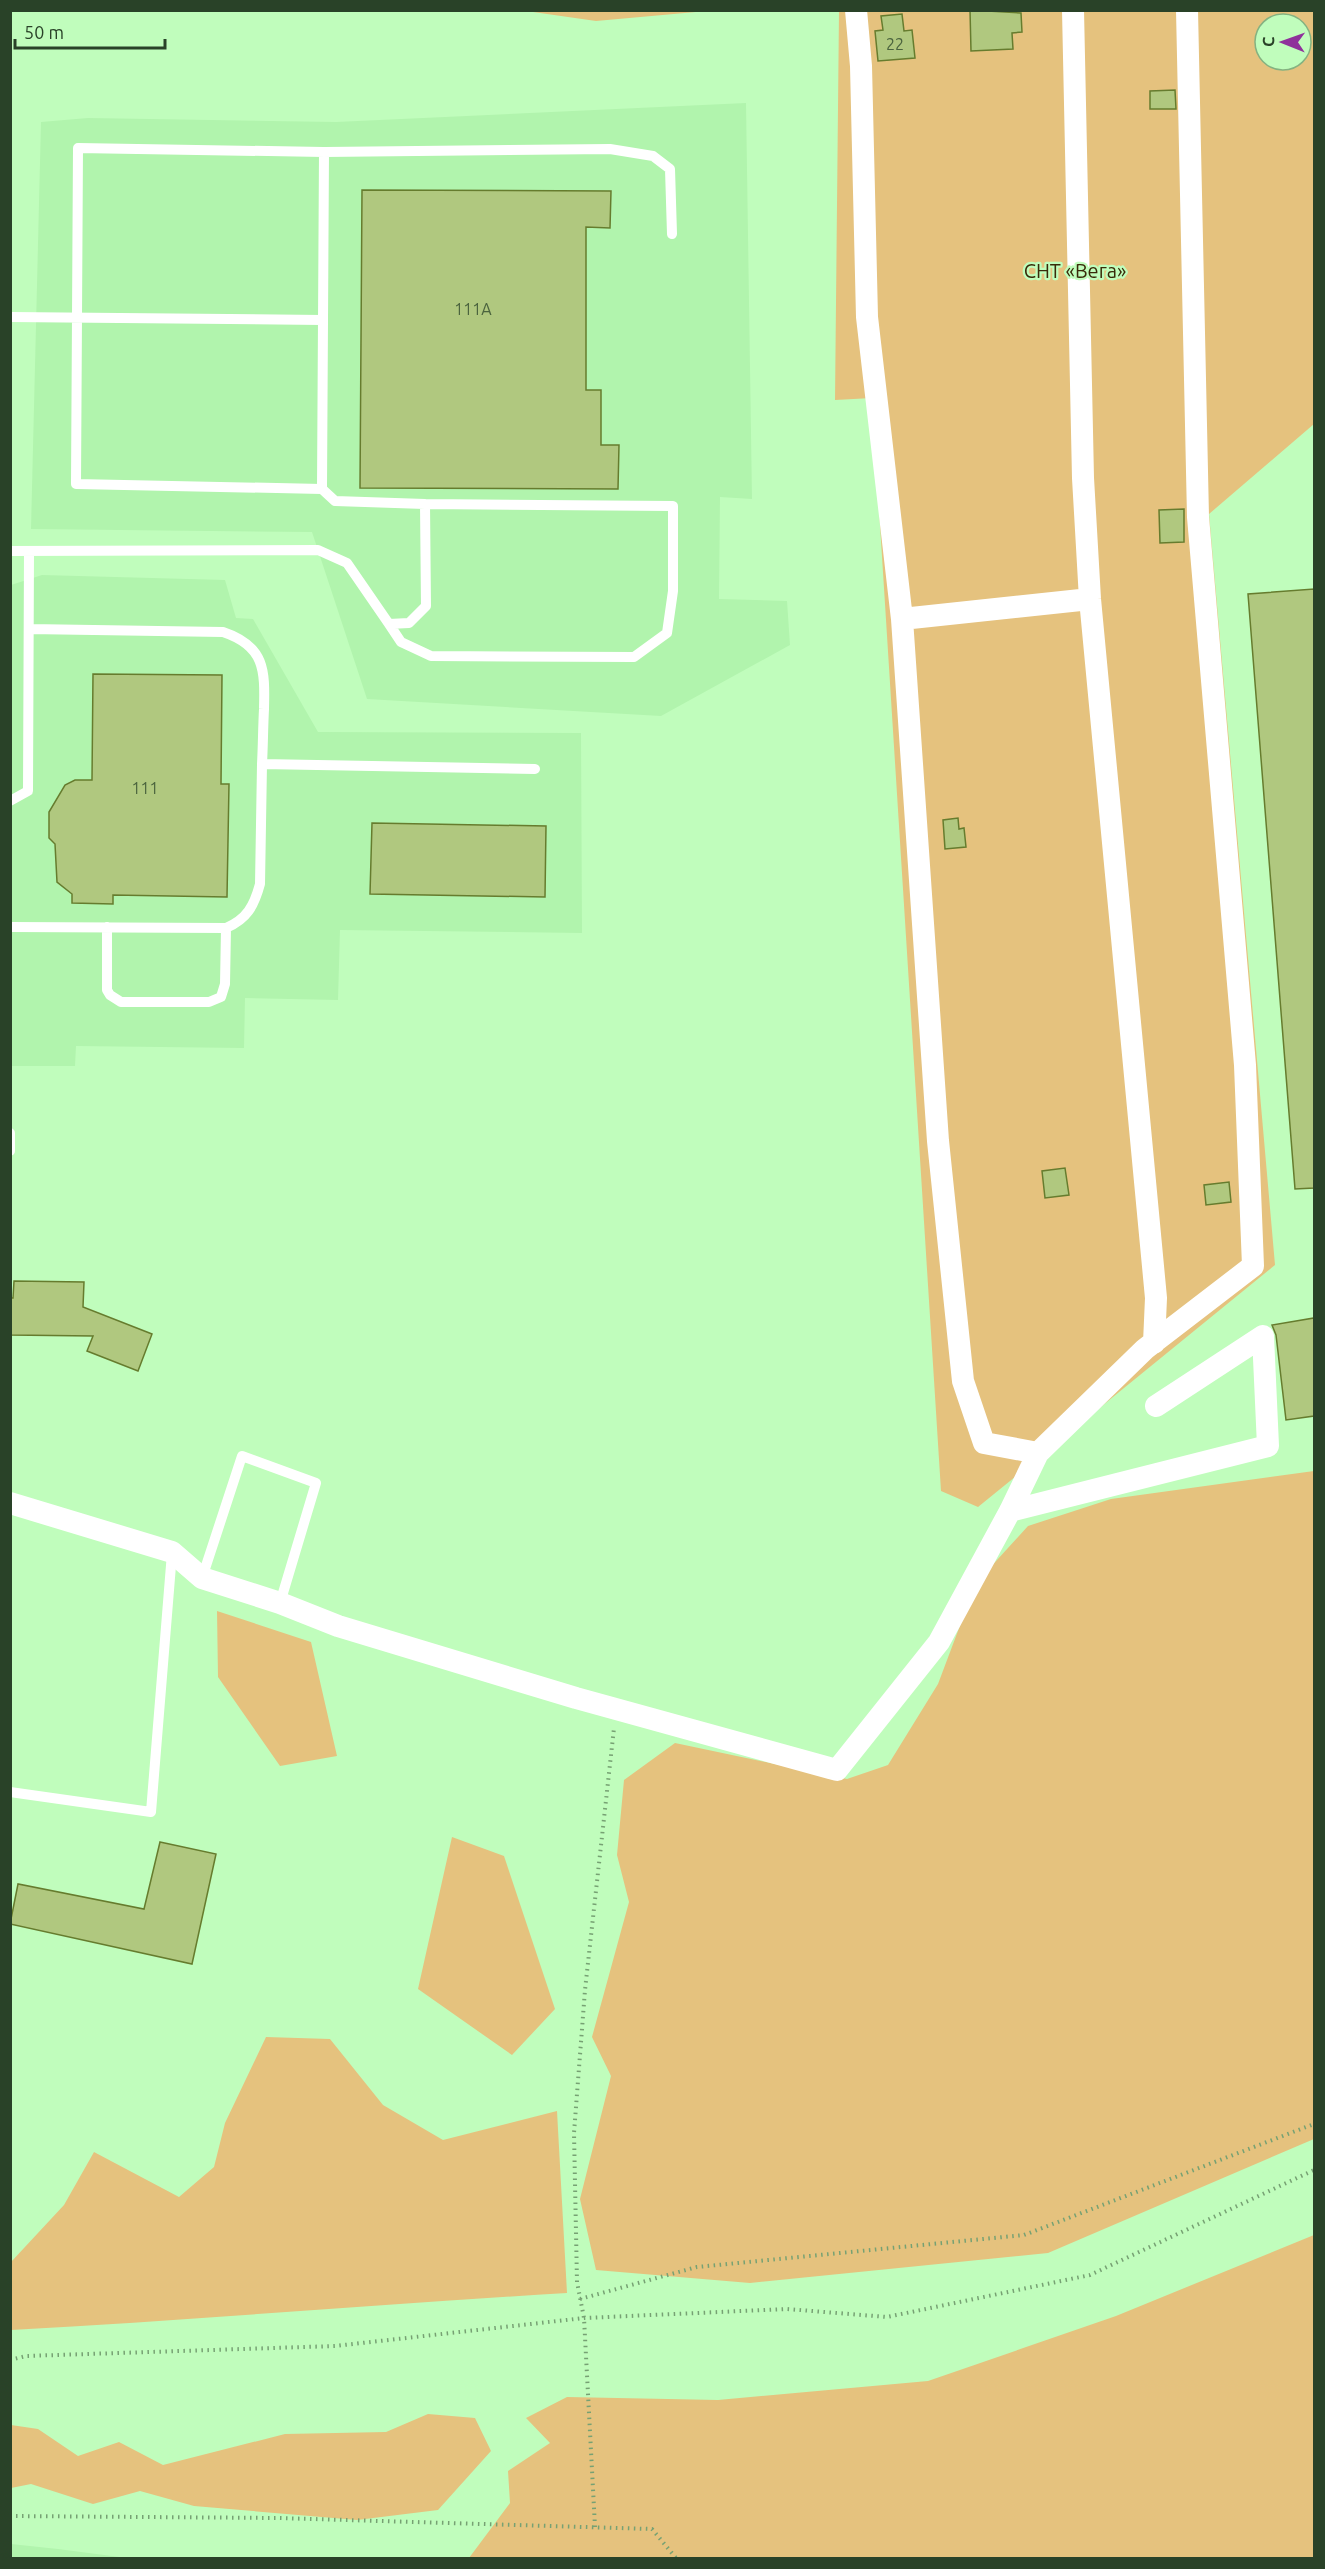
<svg xmlns="http://www.w3.org/2000/svg" width="1325" height="2569" viewBox="0 0 1325 2569" font-family="Ubuntu,sans-serif">
	<rect width="100%" height="100%" fill="#c0fdbc"/>
	<path fill="#b1f4ad" d="M746,103L752,499L720,497L719,599L787,601L790,645L661,716L367,699L312,532L31,529L41,122L88,118L336,122Z
		M42,575L225,580L236,618L253,619L318,732L581,733L582,933L340,930L338,1000L245,998L244,1048L76,1046L75,1066H11V585Z
		M11,2544L58,2549L127,2558H11Z"/>
	<path fill="#e5c27e" fill-rule="evenodd" d="M526,11V10L707,11L596,21Z
		M839,11H1314V424L1209,514L1275,1265L978,1507L941,1491L872,398L835,400ZM1265,24H1301V60H1265Z
		M1314,1471V2139L1048,2253L750,2283L596,2270L580,2199L611,2076L592,2037L629,1902L617,1855L624,1780L675,1743L847,1779L888,1765L938,1684L976,1583L1028,1526L1111,1499Z
		M217,1611L311,1642L337,1756L280,1766L218,1677Z
		M452,1837L504,1856L555,2009L512,2055L418,1989Z
		M266,2037L330,2039L383,2105L443,2140L557,2111L567,2293C381,2304 196,2320 11,2330V2262L64,2205L94,2152L179,2197L214,2167L225,2123Z
		M1314,2235V2558H469L510,2503L508,2471L550,2443L526,2418L567,2397L718,2400L928,2381L1116,2316Z
		M428,2414L475,2418L491,2451L438,2510L357,2520L194,2506L140,2491L93,2504L31,2484L11,2488V2425L38,2429L78,2456L119,2442L163,2465L285,2434L386,2432Z"/>
	<path fill="#b0c87f" stroke="#667c2e" stroke-width="1.5" d="M970,10L1021,13L1022,32L1012,33L1013,49L971,51Z
		M902,14L904,31L912,30L915,58L878,61L875,31L883,30L881,16Z
		M1175,90L1176,109H1150V91Z
		M362,190L611,191L610,228L586,227V390H601V445H619L618,489L360,488Z
		M1184,509V542L1160,543L1159,510Z
		M1314,589V1188L1295,1189L1248,594Z
		M93,674L222,675L221,784H229L227,897L113,895V904L72,903V894L57,882L55,844L49,838V812L65,785L75,780H92Z
		M958,818L959,829L964,828L966,847L945,849L943,820Z
		M372,823L546,826L545,897L370,894Z
		M1065,1168L1069,1195L1045,1198L1042,1171Z
		M1229,1182L1231,1202L1206,1205L1204,1185Z
		M14,1281L84,1282L83,1307L152,1334L138,1371L87,1351L93,1336L10,1335V1298H13Z
		M1314,1318V1416L1286,1420L1276,1335L1272,1325Z
		M160,1842L216,1854L192,1964L10,1924L18,1884L144,1909Z"/>
	<g fill="none" stroke-linecap="round" stroke-linejoin="round">
		<path stroke="#76a173" stroke-width="4" stroke-dasharray="1.5 4.5" stroke-linecap="butt" d="M580,2299L697,2267L1024,2235L1314,2124
			M10,2360L26,2356L335,2346L584,2318L787,2309L887,2317L1090,2275L1314,2170
			M10,2516L278,2518L652,2529L676,2558
			M595,2527L584,2318L577,2282L574,2133L585,1990L614,1728"/>
		<path stroke="#fff" stroke-width="10" d="M10,317L323,320
			M322,489L76,484L78,148L324,152L610,149L653,156L670,169L672,234
			M10,551L318,550L347,563L389,624L409,623L426,606L425,504L335,501L322,489L324,152
			M389,624L401,642L431,656L634,657L667,633L673,591V506L425,504
			M29,629L223,632C265,646 265,670 264,709C263,727 263,746 262,764L535,769
			M10,801L28,791L29,552
			M10,927L226,928C247,919 254,906 260,884L262,764
			M107,927V990L110,995L121,1002H209L221,997L225,984L226,928
			M10,1133V1151
			M202,1578L242,1456L316,1483L280,1603
			M10,1792L151,1812L172,1553"/>
		<path stroke="#fff" stroke-width="22" d="M856,10L861,66L867,317L902,619L938,1141L963,1381L984,1443L1038,1453
			M1073,10L1083,478L1090,599L1156,1298L1154,1343
			M902,619L1090,599
			M10,1503L172,1552L202,1578L280,1603L338,1626L576,1698L837,1770L939,1642L1010,1511L1038,1453L1145,1349L1253,1266L1245,1065L1198,517L1187,10
			M1010,1511L1268,1446L1263,1336L1156,1406"/>
	</g>
	<g text-anchor="middle" stroke-width="4.5" stroke-linejoin="round" paint-order="stroke">
		<g font-size="16" fill="#4b643e">
			<text x="895" y="50">22</text>
			<text x="473" y="315">111А</text>
			<text x="145" y="794">111</text>
		</g>
		<g font-size="20" fill="#392a09" stroke="#c0fdbc">
			<text x="1075" y="278">СНТ «Вега»</text>
		</g>
	</g>
	<rect width="1325" height="2569" fill="none" stroke="#294228" stroke-width="24"/>
	<g transform="translate(1283 42) rotate(271)"><circle r="28" fill="#c0fdbc" stroke="#84b281" stroke-width="1.5"/>
	<path d="M0-4.5L10 22L0 15L-10 22Z" fill="#8f319b"/>
	<text y="-9" font-size="16" font-weight="bold" text-anchor="middle" fill="#294228">С</text>
	</g>
	<path d="M15 39v9h150v-9" fill="none" stroke="#294228" stroke-width="3"/>
	<text x="24" y="39" font-size="18" fill="#294228" stroke="#c0fdbc" stroke-width="4.5" paint-order="stroke">50 m</text>
</svg>
